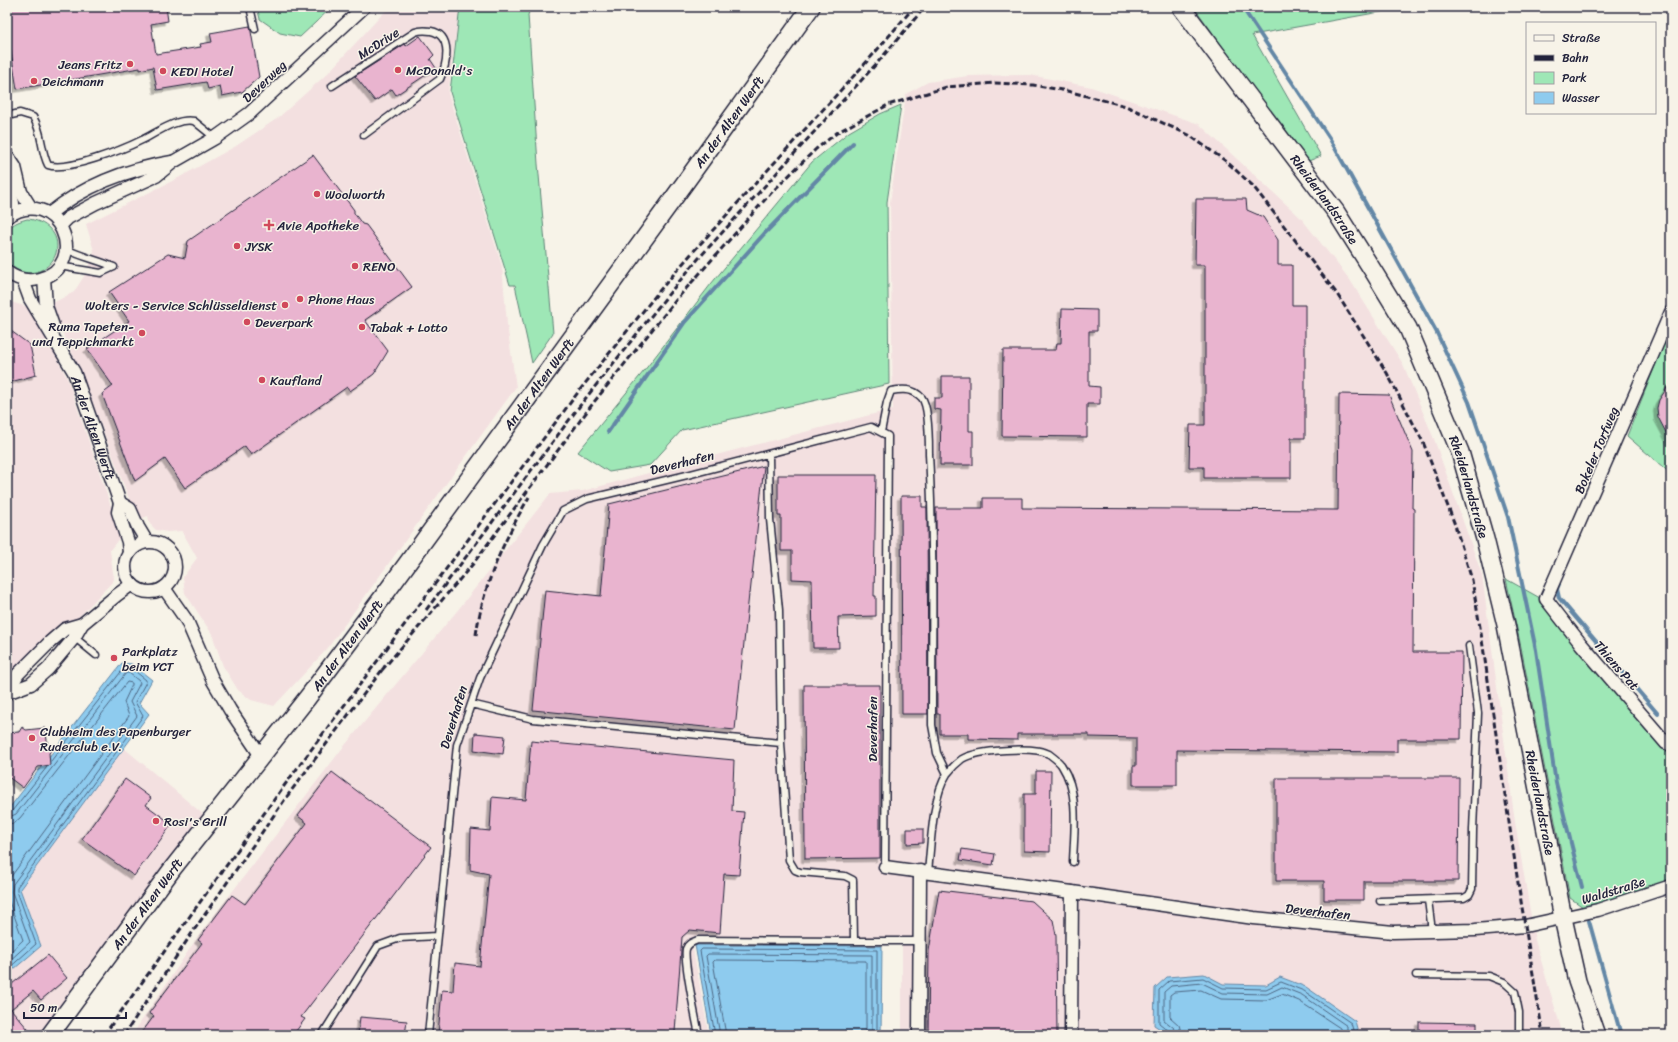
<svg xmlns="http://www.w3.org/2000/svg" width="1678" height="1042" viewBox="0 0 1678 1042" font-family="Sriracha,sans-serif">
	<defs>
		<filter id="shadow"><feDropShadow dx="-3.5" dy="3.5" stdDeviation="0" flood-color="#0004"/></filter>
	</defs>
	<rect width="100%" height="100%" fill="#f7f3e8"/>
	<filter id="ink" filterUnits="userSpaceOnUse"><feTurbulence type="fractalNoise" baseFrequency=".025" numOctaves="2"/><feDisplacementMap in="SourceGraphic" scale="8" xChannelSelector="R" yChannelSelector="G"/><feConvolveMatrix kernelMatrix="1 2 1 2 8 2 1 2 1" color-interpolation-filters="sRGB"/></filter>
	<g filter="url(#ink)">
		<path fill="#f3e0e0" d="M389,7H460L448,93L502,266L507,324L516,387L327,649L274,706L251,700L238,690L223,666L212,634L185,593L183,577L197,558L182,531L167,532L156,530L150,524L148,516L137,520L80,370L49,305L74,292L86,273L94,251L86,224L180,177L236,146L278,118L327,74Z
			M1030,75L1091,87L1199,124L1301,218L1350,280L1403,364L1434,439L1482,575L1515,822L1535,940L1563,1035H902V941L692,943L709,1035H132L199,935L341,750L457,611L550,494L583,491L674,466L893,409L890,202L906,94L928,82L968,76Z
			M7,301L32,308L68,380L121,536L110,550L114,580L25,674L7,684Z
			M124,748L204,815L130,912L40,1035H7V975L41,945L20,889Z"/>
		<path fill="#9ee7b6" stroke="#608478" d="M257,7H332L300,37L280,33L260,19Z
			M460,7H531L528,15L538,164L553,333L532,363L515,285H510L450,92Z
			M1194,7H1408L1252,35L1321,156L1306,162Z
			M901,105L887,202L889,384L682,430L650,465L609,472L578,452L644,371L711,284L812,162L849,132L880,114Z
			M27,219C45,220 61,234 56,253C51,270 30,278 16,269C13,267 8,264 7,260C5,255 7,247 7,241C7,226 13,223 27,219Z
			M1671,326V474L1627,436Z
			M1506,579L1540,598L1665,748L1671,750V880L1600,905L1583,907L1570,898L1521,647Z"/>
		<path fill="#8ecbee" stroke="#6387a6" d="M122,663L132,664L152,680L139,703L149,714L20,889L41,946L7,975V811Z
			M695,945L882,946L881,1035H711Z
			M1204,974L1223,984L1266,985L1280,977L1306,987L1355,1021L1358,1032L1354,1035H1169L1154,1025L1155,988L1167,977Z"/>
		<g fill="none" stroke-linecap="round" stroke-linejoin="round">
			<path stroke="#4d6683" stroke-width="1" d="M7,813L12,811L47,767
				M7,818L16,814L126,673H129L139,681L140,683L130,702L137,716L13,884L12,892L30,942L7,963
				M7,824L14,823L20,818L127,682L132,683V685L124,702L129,716L7,882
				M7,896L23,940L7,955
				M7,970L36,944L17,891V887L143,716L135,702L146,682V680L131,668H124L51,761
				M715,1035L700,951L702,949L877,950V1035
				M720,1035L706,956L708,954L872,955V1035
				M726,1035L713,962L715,960L866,961V1035
				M1171,1035L1169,1031L1159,1023V990L1169,981L1203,978L1223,988L1266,989L1281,982L1304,991L1351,1023L1353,1030L1352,1035
				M1176,1035L1174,1028L1164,1020V992L1171,986L1202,983L1223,993L1267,994L1282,987L1302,995L1347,1026V1035
				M1182,1035L1179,1025L1170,1017V995L1174,992L1201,990L1221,999L1266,1000L1282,994L1299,1001L1340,1028L1341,1035"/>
			<path stroke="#6387a6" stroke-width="4" d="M1242,7L1330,139L1436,331L1469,402L1508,517L1536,650L1556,783L1582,887
				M608,432L684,323L764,234L853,143
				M1559,584L1557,589L1559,598L1658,714
				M1589,921L1621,1035"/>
		</g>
		<path fill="#e9b4cf" stroke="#22223b" filter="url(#shadow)" d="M7,7H166L168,21L151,24L156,54L201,47L200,44L212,42L210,33L250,26L259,77L242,92L222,96L220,86L208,89L206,82L157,90L153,67L140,70V68L17,89L10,46L7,47Z
			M420,36L434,55L430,59L436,68L396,95L392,89L375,101L355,76L405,44L406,46Z
			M313,155L354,210V213L362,224L366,225L412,287L365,320L388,351L374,374L350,391L347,387L251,455L245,446L185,488L165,459L135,481L102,394L113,386L87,349L129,321L109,292L168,254L185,258L188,241Z
			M1196,199H1246L1247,210L1263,217L1278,240V265H1292V305H1305V438H1291V478H1204V467H1189L1190,425H1205V265H1195Z
			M1062,309L1097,310V331H1089V386L1100,387V404H1087V437L1002,436L1003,350H1056L1057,343H1061Z
			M7,328L30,345L36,375L7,383Z
			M942,376H969V431H973V465H940L941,410L934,409V398H942Z
			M1671,382V442L1658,417L1657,408L1659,400Z
			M1339,394L1389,395L1413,452L1412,508L1414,509L1413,652H1462L1461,739H1397V752L1177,750V785H1133V766H1136V738L1089,737V734H1017V740L968,739V734H940V714H937L936,508H983V498H1022V508L1338,510Z
			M764,466L750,594H749L735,730L533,710L545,590L601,596L609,504Z
			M778,475H876L874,596H876V616L838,617L839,648H813L812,580L792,579V551H781V516H778Z
			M901,496H922V507H927L928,714H902Z
			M804,685H880V858L805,859Z
			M22,727L26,730L45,728L48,746L52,749L49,753L50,765L38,767L23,788L7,776V747L9,744L7,733L19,732Z
			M475,733L505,736L503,754L474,750Z
			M531,741L734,760L732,811L744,812L739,875L724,874L720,933L690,930L682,937L675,1032L658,1031V1035H438L442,990L453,991L455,963L480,966L489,874L470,870L471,829L490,831L492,797L526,800Z
			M1036,771H1051L1050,852L1024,851V794H1036Z
			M332,772L431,847L301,1017L305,1019L293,1035H140L154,1016L149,1013L202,943L198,940L232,895L245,904L307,823L298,816Z
			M1276,778H1459L1458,881H1364V900H1324V881H1276Z
			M125,779L151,798L146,805L172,824L134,876L82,839Z
			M907,829H923V843L907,844Z
			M962,849L995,854L993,865L960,860Z
			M939,890L1032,901L1053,920L1056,935L1057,1035H928L929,951Z
			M48,955L67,978L41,1000L33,991L11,1009L33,1035H7V988Z
			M360,1017L407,1021L405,1035H358Z
			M1419,1022L1477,1023V1035H1419Z"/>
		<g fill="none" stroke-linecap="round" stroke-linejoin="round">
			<defs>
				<path id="lane" d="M250,7L255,29
					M332,86L415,32C420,30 425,30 431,31C453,35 447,64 440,79L364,135
					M7,116L20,113L33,117C43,133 40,149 48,165C67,172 124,149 142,140C158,132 176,118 194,121L215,138
					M66,249C82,257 98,260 114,267
					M59,266L101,273L114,267
					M881,432L887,402L891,391C902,389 913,388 922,398C929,407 929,442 929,454C934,544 932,635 932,725L937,753L947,774
					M769,454L770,519L779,610L781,743L789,860L795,870L800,872L845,876L853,880L854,941H920
					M74,637L96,655
					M471,704L533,719L781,743
					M928,872C931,845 932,797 947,774C950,770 958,762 962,759C977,750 1034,746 1049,754C1053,757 1060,762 1062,766C1080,794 1074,831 1073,862
					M1428,900L1432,931
					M1380,901L1464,898L1469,895L1472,889L1473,830L1478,713L1469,646
					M1416,975L1489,976L1504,982L1515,992L1519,1012V1035
					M322,1035L378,946L400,938L437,936
					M428,1035L457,745L480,678L543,545L563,511L587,499L687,475L871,427L888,436L885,867
					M699,1035C696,1019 683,961 686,949C688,943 693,942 698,940L854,941"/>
				<g id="street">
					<path d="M7,155L15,167L21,192L31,208"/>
					<path d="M7,180L13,203V212"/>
					<path d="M49,214C84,186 128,169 172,162"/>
					<path d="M7,217C57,182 93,266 39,279C27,282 16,279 7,272"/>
					<path d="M61,225L68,218L96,203L156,176L173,162L215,138L250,113L364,7"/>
					<path d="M44,278L46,306L53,326"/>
					<path id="s1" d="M23,280L30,299L74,372L120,503L118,512L128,542L129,553"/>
					<path d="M1671,312L1546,599L1581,644L1666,743L1671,745"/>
					<path d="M120,503L130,509L138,527L147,542"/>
					<circle cx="150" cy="567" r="25"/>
					<path d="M164,588L187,621L213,681L230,710L261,756"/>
					<path d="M7,693L31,684L48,669L74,638L82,624L117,595L132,584"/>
					<path d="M7,693L18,674L50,642L65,629L82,624"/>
					<path d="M885,867L1072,892L1254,918L1393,932L1475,930L1525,926L1598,910L1671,886"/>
					<path d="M919,1035L920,871"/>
					<path d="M1071,1035L1072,892"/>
				</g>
				<g id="secondary">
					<path id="s2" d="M1181,7L1336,212L1375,274L1408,328L1460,452L1485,539L1506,625L1563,918L1577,981L1596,1035"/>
					<path id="s3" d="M50,1035L173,868L308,697L385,594L684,184L811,7"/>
				</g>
			</defs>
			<use href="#lane" stroke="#22223b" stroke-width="9"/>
			<use href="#street" stroke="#22223b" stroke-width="15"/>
			<use href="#secondary" stroke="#22223b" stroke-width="20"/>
			<use href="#lane" stroke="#f7f3e8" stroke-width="6"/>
			<use href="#street" stroke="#f7f3e8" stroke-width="12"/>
			<use href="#secondary" stroke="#f7f3e8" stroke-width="17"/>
			<path stroke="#22223b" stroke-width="3" stroke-dasharray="6 3" stroke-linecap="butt" d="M426,610L585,399L667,296L699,258L878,62L925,7
				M476,635C483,585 504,540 529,497
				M382,670L472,565L594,402L676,300L771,193L816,149L838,132L888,105L947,87L994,83L1033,85L1067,91L1126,106L1189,135L1227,162L1253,186L1337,294L1387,373L1423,442L1455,525L1472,580L1481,633L1518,883L1543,1035
				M104,1035L281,790L579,391L660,290L692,253L871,57L914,7
				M124,1035L192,933L288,795L385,666"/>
		</g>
	</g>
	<g fill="#d1495b" stroke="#f7f3e8" stroke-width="1.5">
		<circle cx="130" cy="64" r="4"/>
		<circle cx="398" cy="70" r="4"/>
		<circle cx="163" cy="71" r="4"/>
		<circle cx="34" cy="81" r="4"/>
		<circle cx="317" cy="194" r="4"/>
		<path d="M267 219h4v4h4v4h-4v4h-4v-4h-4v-4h4z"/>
		<circle cx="237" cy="246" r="4"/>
		<circle cx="355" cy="266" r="4"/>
		<circle cx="300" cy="299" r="4"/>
		<circle cx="285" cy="305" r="4"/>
		<circle cx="247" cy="322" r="4"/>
		<circle cx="362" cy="327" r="4"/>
		<circle cx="142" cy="333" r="4"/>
		<circle cx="262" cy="380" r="4"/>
		<circle cx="114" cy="658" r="4"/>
		<circle cx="32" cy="738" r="4"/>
		<circle cx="156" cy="821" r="4"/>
	</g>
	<g text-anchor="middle" stroke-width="3" stroke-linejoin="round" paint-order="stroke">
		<g font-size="13" fill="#22223b" stroke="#f7f3e8">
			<text transform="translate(378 43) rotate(-33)" y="5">McDrive</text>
			<text transform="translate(264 81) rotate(-43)" y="5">Deverweg</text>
			<text dy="5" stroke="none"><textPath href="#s3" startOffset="1138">An der Alten Werft</textPath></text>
			<text dy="5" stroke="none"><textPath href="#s2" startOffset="240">Rheiderlandstraße</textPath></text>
			<text dy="5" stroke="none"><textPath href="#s3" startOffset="814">An der Alten Werft</textPath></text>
			<text dy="5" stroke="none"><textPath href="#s1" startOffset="164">An der Alten Werft</textPath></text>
			<text transform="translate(1596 450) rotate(-67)" y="5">Bokeler Torfweg</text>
			<text transform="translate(682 462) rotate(-14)" y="5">Deverhafen</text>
			<text dy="5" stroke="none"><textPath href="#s2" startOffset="564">Rheiderlandstraße</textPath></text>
			<text dy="5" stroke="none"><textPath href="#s3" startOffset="490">An der Alten Werft</textPath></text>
			<text transform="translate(1617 665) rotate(49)" y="5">Thiens Pat</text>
			<text transform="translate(453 717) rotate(-73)" y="5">Deverhafen</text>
			<text transform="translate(872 729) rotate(-90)" y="5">Deverhafen</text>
			<text dy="5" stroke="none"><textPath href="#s2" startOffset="888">Rheiderlandstraße</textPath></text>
			<text transform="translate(1613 890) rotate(-17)" y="5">Waldstraße</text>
			<text dy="5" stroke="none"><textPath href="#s3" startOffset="163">An der Alten Werft</textPath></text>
			<text transform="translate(1318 911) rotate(6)" y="5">Deverhafen</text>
		</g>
		<g font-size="13" fill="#22223b" stroke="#f7f3e8" text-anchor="start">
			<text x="122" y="69" text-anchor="end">Jeans Fritz</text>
			<text x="406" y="75">McDonald's</text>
			<text x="171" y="76">KEDI Hotel</text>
			<text x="42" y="86">Deichmann</text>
			<text x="325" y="199">Woolworth</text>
			<text x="277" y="230">Avie Apotheke</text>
			<text x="245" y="251">JYSK</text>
			<text x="363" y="271">RENO</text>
			<text x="308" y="304">Phone Haus</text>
			<text x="277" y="310" text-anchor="end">Wolters - Service Schlüsseldienst</text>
			<text x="255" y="327">Deverpark</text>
			<text x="134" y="331" text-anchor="end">Ruma Tapeten-<tspan x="134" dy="15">und Teppichmarkt</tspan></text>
			<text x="370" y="332">Tabak + Lotto</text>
			<text x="270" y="385">Kaufland</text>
			<text x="122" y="656">Parkplatz<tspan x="122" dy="15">beim YCT</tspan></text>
			<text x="40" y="736">Clubheim des Papenburger<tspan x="40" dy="15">Ruderclub e.V.</tspan></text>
			<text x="164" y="826">Rosi's Grill</text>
		</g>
	</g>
	<rect width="1678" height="1042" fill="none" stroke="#f7f3e8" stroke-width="24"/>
	<rect x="12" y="12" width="1654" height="1018" fill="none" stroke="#22223b" stroke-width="1.5" filter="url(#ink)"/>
	<rect x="1526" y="22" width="130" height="92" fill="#f7f3e8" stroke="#a29fa3"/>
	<rect x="1534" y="35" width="20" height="6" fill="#f7f3e8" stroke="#a29fa3"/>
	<text x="1562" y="42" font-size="12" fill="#22223b">Straße</text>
	<rect x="1534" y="55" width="20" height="6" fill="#22223b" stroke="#a29fa3"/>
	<text x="1562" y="62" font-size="12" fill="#22223b">Bahn</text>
	<rect x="1534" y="72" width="20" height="12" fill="#9ee7b6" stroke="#a29fa3"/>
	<text x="1562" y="82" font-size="12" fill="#22223b">Park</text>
	<rect x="1534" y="92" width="20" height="12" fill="#8ecbee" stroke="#a29fa3"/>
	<text x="1562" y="102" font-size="12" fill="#22223b">Wasser</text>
	<path d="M24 1012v6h102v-6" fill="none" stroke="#22223b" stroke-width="2"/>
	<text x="30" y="1012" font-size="12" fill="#22223b" stroke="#f7f3e8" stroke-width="3" paint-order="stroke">50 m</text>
</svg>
